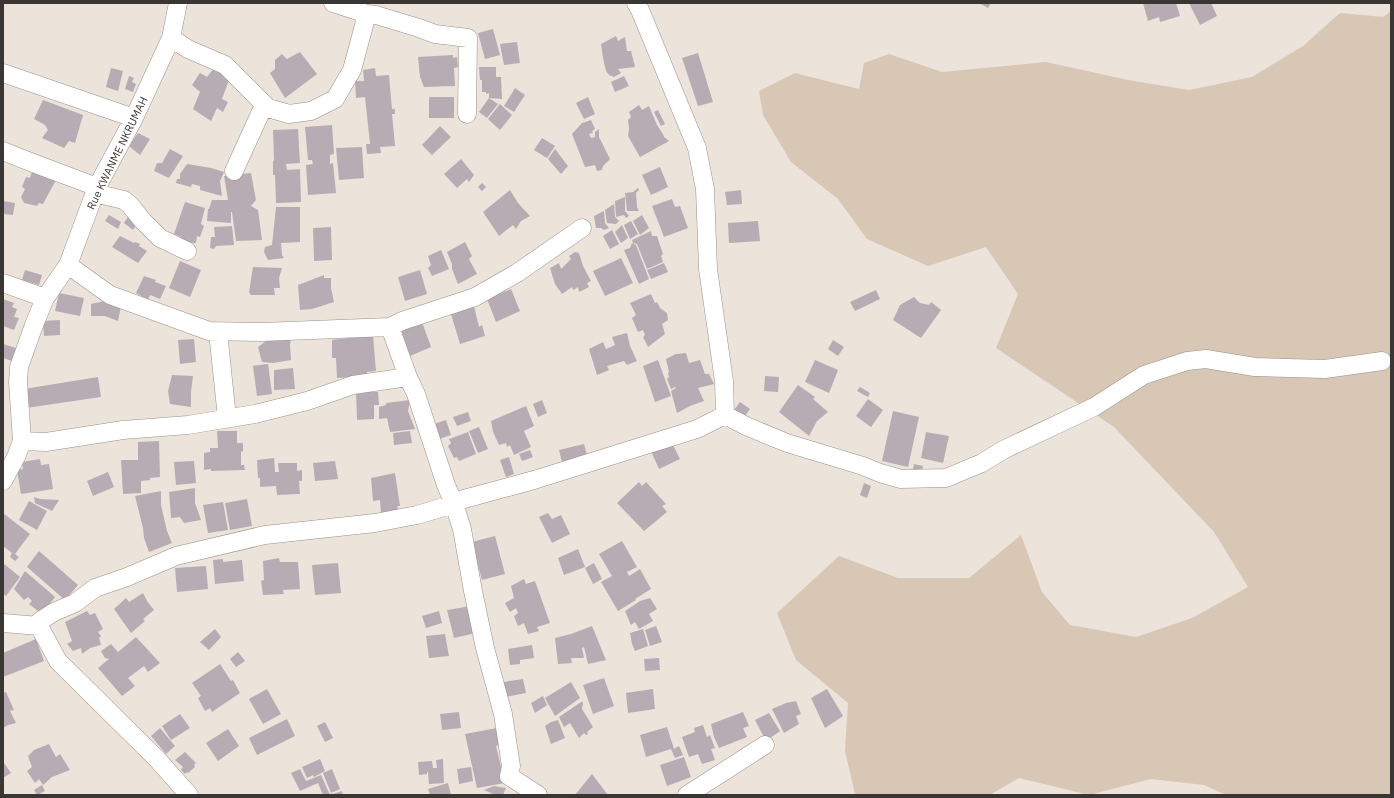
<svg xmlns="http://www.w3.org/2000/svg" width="1394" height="798" viewBox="0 0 1394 798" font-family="'IBM Plex Sans',sans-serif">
	<rect width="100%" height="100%" fill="#ece3db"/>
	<path fill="#d8c7b5" d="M1391,11V795H1226L1204,785L1151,779L1089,795L1019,778L990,795H856L855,794L845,751L848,703L796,660L777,613L839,556L898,578H969L1021,535L1042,592L1070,625L1136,637L1192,618L1248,587L1214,532L1114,427L996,348L1018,294L986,247L928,266L867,239L838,199L791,162L763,115L759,91L795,73L859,89L864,63L889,54L942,72L1046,62L1128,80L1189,90L1252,77L1303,46L1340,13L1383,17Z"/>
	<path fill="#b7acb3" d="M979,3H991L988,8Z
		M1143,3H1176L1180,16L1160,22L1159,17L1148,21Z
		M1189,3H1211L1217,16L1200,25Z
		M493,29L500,55L485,59L478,33Z
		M616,36L618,41L625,37L627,51H631L635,67L618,69L621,73L614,77L609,75L606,71L603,58L601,44Z
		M517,42L520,63L504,65L500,44Z
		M300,52L317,74L285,98L270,73L275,69V60L282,54L287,59Z
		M698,53L713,102L698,106L682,58Z
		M453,55V58L457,57L458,67L454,68L455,86L424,87L420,77L418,57Z
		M479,67H496V77H501L502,99L489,98V93L486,94V92H482V80H480Z
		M111,68L123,71L118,91L106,87Z
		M214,68L229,80L222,99L228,102L223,112L217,108L211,121L193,109L200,92L192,85L200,73L207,77Z
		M375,68L376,76L389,75L392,109H395V114H392L395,146L380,147L381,153L367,154L366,144H370L365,97L356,98L355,81H364L363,70Z
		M129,76L134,78L132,82L136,84L133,92L125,89Z
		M624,76L629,86L615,92L611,82Z
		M515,88L525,95L514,112L504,106Z
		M429,97H454V118H429Z
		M588,97L595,114L584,119L576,103Z
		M489,98L498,104L487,118L479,112Z
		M43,100L83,115L75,143L69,141L64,148L42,138L48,130L45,125L34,119Z
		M500,104L512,115L500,130L488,119Z
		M639,105L642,110L649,106L657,125L664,136V137L669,141L640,157L628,136L629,129L628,120L631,117L629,112Z
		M658,110L665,124L661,126L654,112Z
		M591,120L595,129L592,131L593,133L589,134L591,138L595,137V132L599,129V137L610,159L603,166L602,170L597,171L595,165L585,167L572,134L582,123Z
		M332,125L334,154L330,155V164L333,163L336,193L308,195L306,165L313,164L312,160H308L305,127Z
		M440,126L451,137L432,155L422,145Z
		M298,129L300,163L286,164L287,170L300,169L301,202L276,203L275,175H273V161H274L273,130Z
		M138,133L150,139L140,155L129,146Z
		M542,138L555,146L547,158L534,150Z
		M362,147L364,178L339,180L336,148Z
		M170,149L183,156L169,178L154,171L157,163H162Z
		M555,149L568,166L561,174L548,159Z
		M461,159L474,175L469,182L467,179L457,188L444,174Z
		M187,164L211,168L224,172L220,181L222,196L200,190V186L192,184L191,187L176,183L177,179H180V174Z
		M36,167L57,178L43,204L39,203L37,206L24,203L21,197L25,189L22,187L26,177L30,178L31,174Z
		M660,167L668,187L651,195L642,175Z
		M251,173L256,200L251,206L258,210L262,240L236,241L232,212H231V223L207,221L208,209H209L212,200H228L224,176Z
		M482,183L486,187L482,191L478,187Z
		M638,188L639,190L636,193L637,207L639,211H627L625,193L633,192Z
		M510,190L518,203L530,216L521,221L516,229L513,225L499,236L483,212Z
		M741,190L742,204L727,205L725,192Z
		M625,197V211L629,216L626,218L624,215L616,217L615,201Z
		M672,199L675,207L680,206L688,228L664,237L652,206Z
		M3,201L15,203L13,215L3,214Z
		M185,202L205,208L201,224L204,226L200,237L197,236L196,243L181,242V237L174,234Z
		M614,204L615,217L619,221L616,224L607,223L605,210Z
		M276,207H300V242L281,243L282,255L284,258L268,260L264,252L265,247L272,245Z
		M604,211L605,223L609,228L604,230L601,228H596L594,216Z
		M109,215L121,222L118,229L105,221Z
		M129,215L139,221L133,230L124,223Z
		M642,215L649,228L640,235L633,221Z
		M631,221L638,234L630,239L624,225Z
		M758,221L760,241L729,243L728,223Z
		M622,225L628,238L621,243L615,232Z
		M232,226L234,245L216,246L214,249L210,248L211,237H215L214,227Z
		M331,227L332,260L314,261L313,228Z
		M612,230L619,244L610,249L603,236Z
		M651,231L652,236H657L663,254L661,256L663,262L647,269L637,244L633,243L632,240Z
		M120,236L134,243L135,242L140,244L139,246L147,251L138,263L112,247Z
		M465,242L472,256L469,259L477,274L458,284L452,269V264L447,252Z
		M632,243L636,245L649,279L639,284L624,250L630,248Z
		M441,250L449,269L432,276L428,268L431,265L428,256Z
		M575,252L579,253L583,266L591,281L587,283L589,287L579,292L578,287L573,290L572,287L562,294L555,284L550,268L559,263L561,269L571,259L569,256Z
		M621,258L633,283L605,296L593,271Z
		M180,261L201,270L190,297L169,288Z
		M664,263L668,272L651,279L647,270Z
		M253,267L282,268L279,278L280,288H274L275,295H251L249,292Z
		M25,270L42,275L39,285L22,280Z
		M420,270L427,294L405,301L398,277Z
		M324,275V278H331V288L334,302L312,309L300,310L298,285Z
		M144,276L156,280L155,282L166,286L160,299L150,295L148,300L136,293Z
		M511,289L520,311L496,322L487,299Z
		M876,290L880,299L855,311L850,302Z
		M59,293L84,298L80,316L55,311Z
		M651,294L655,303L657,302L660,308L667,313L668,320L662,324L665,334L648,347L643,337L645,335L643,330L638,332L632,318L636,315L630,303Z
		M914,297L920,303L929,305L931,302L941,310L921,338L893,320L900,305Z
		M3,299L14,303L12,307L17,309L14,317L19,318L14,330L3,326Z
		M105,301L121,306L118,321L105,316H91V304Z
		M474,306L479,327L482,325L485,336L460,344L451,314Z
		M60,320V335L44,336L43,321Z
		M422,322L431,347L410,356L400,330Z
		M627,333L630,346L637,361L627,365L624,361L607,366L609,370L597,375L589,349L603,342L606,349L615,345L612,337Z
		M373,335L376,371L367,372L366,376L337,378L336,358H332V340Z
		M291,337L290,345L291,360L273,363L262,362L258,347L270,338Z
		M194,339L196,362L180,364L178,340Z
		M833,340L844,347L838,356L828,349Z
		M3,344L16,348L12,361L3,358Z
		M686,353L689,363L700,360L705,374H709L714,384L698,388L704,401L690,406L677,413L671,391L676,388L675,387L671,389L667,379L669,377L668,373L669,372L666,359L676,354Z
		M658,360L671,396L655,402L643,366Z
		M815,360L838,370L829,393L805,382Z
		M268,364L272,394L257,396L253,366Z
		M293,368L295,389L274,390V370Z
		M172,375L193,376L191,392V407L170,404L168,391Z
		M765,376L779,377L778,392L764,391Z
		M98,377L101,397L26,408L24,389Z
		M798,385L815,397L813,399L828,412L817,421L809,436L779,412Z
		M860,387L870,393L868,397L857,391Z
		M356,392H378L379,405H374V419L357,420Z
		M868,399L883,410L871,427L856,416Z
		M410,400L408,411L415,429L390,432L387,418L379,419V407L386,405V403Z
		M542,400L547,413L538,417L533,404Z
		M740,402L750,409L744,417L734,410Z
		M526,406L534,426L524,431L531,447L514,455L510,445L507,447L506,443L499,445L493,432L491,421Z
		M893,411L919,417L908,467L882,461Z
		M468,412L471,421L457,426L453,417Z
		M446,420L451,435L436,440L431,425Z
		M479,427L488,449L478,453L469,431Z
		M217,431H237V443H243V451L241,452V465H244L245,470L211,471V469L204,470V453L210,452V448H218Z
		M410,431L412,443L394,445L393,433Z
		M468,432L476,454L459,461L457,457L454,458L448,446L451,443L449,439Z
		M926,432L949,436L943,463L921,458Z
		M670,439L680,459L659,469L650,449Z
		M159,441L160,477L150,478V480L141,481V493L123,494L121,460H138V442Z
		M584,444L587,455L562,462L559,450Z
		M530,450L533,457L522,461L519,454Z
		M509,457L514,474L506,477L500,460Z
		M274,458L275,472H279L278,463H297V471L302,470V481H299L300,494L277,495L276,486L260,487V478H258L257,460Z
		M40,459L41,465L49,464L53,489L21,494L17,470L23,469L22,462Z
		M194,461L196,483L176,485L174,462Z
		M335,461L338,479L315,481L313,463Z
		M914,464L923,466L921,475L912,473Z
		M108,472L114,487L93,496L87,481Z
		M395,473L400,506H397L399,511L381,513L380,500L373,501L371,478Z
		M639,482L642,486L646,482L666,504L662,506L667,512L644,531L617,503Z
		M864,483L871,486L867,498L860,495Z
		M195,488V503L201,520L184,523L180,517L171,518L169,492Z
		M161,491V505L167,531L172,543L149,552L144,538L143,528L135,496Z
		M34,497L40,499L59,500L52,511L35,503Z
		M247,499L252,526L230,530L225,503Z
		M29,501L47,511L37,530L19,520Z
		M223,502L228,530L208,533L203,505Z
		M3,513L30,534L15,554L19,557L15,561L10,557L12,553L3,546Z
		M548,513L552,519L561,515L570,534L552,543L539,517Z
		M495,536L505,574L482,580L472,542Z
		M622,541L637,567L627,572L629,576L640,569L651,589L635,599L636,600L618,611L601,582L612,576L599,554Z
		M578,549L585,567L564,575L558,558Z
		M39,551L78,585L65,600L27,567Z
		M279,558L280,562H298L300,589L283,590L284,594L263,595L261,581L264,580L263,561Z
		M223,559V562L242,560L244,581L215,584L213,560Z
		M3,563L20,577L6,596L3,593Z
		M338,563L341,593L315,595L312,565Z
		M594,563L602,579L593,584L585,568Z
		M206,566L208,589L177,592L175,568Z
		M25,571L55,597L42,614L29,604L32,601L28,597L24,600L14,589Z
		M524,579L526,584L535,581L550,623L537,627L539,631L528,634L524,623L518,626L514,616L518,613L516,608L510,612L505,603L514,598L511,586Z
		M143,593L147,601L154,610L143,619L145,621L131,633L114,609L126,598L129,602Z
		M650,598L657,609L649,614L653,621L639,629L635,622L631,625L625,611L640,601Z
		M471,606L476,633L454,638L447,610Z
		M87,611L90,615L95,613L103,629L98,632L101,636L99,638L101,645L90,648L82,654L81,648L73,651L67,644L72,641L65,622Z
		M439,611L442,623L426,628L422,616Z
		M592,626L606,660L588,664L584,647L582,648L584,658H571L572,663L558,664L555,638L571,634Z
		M656,626L662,642L650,646L645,630Z
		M215,629L221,637L209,650L200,642Z
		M643,629L648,646L635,651L632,644L630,633Z
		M445,634L449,656L429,658L426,636Z
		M136,637L160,663L148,672L144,666L128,678L135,686L122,696L98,668L109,659L105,658L101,651L111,644L118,652Z
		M36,639L44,661L3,677V653Z
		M532,645L534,658L520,660V664L510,665L508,649Z
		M238,652L245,661L236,667L230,659Z
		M659,658L660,670L645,671L644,659Z
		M220,664L231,681L233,680L240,693L212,712L210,708L205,711L198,698L201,696L192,683Z
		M604,678L614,706L593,714L583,685Z
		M523,679L526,693L506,697L504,682Z
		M571,682L580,698L555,716L545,698Z
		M267,689L281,714L263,724L249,699Z
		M653,689L655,709L628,713L626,693Z
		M827,689L843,716L825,728L811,698Z
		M6,692L14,710L10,711L16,723L8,725L3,728V693Z
		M543,696L547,705L535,713L531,703Z
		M796,701L801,714L796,716L799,724L784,733L772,709L786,703Z
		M581,702H583L582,709L593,727L587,732L588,734L586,735L584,733L579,738L570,723L564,727L559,717Z
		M459,712L461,728L442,730L440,714Z
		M743,712L749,726L743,728L747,737L719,748L714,737L711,724Z
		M769,713L780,731L766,741L755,720Z
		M180,714L190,728L171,740L162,726Z
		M287,719L295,736L257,755L249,738Z
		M558,720L565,738L551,744L545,726L551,722Z
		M325,722L333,738L325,742L317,726Z
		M703,725L707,737L710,735L715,748L711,749L715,760L702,764L698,754L689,757L682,737L695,732L694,728Z
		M667,727L674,749L679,746L683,755L675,758L671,749L646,757L640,735Z
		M160,728L175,746L166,754L151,736Z
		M497,728L501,744L496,746L505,783L477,788L465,734Z
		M228,729L239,746L218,761L206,743Z
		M49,744L56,757L60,754L70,770L52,777L43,785L39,779L35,783L27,771L32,767L28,756L34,750Z
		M185,752L196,763L194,765L195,767L188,773L187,772L185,774L181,770L183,767L175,760Z
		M684,757L691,777L667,786L660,765Z
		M320,759L325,771L314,777L313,775L307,778L302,767Z
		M443,759L444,783L429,784L428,772H427V774L419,775L418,762L432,761L433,768H437L436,760Z
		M4,763L11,773L3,778V764Z
		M471,767L473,781L459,784L457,769Z
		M300,769L306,781L321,775L330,795H323L318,783L300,791L291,773Z
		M332,769L340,789L331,793L323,773Z
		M592,774L608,795H575Z
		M448,783L451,795H430L428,789Z
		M42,785L45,791L37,795L34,790Z
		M494,786L506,788L503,795H495L484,790Z
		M342,791L343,795H330Z"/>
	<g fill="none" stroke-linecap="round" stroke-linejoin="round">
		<defs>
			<path id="minor" d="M333,3L367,14L376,15L419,28L435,34L468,38L467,114
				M171,38L188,49L225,65L268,108L289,114L311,111L335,99L352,70L367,14
				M3,73L134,118
				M3,151C34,164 66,175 97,187L98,194L124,200L130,205L143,221L160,238L187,251
				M234,171L264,105
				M68,265L110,295L209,331L261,332L390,327L402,321L475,297L517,273L582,228
				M3,283L45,298
				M390,327L408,377L416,394L446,485L454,504L462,529L473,591L485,648L503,714L511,766L509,776L538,795
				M218,332L227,418
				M725,415L746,426L787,443L863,466L880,473L901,479L946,478L982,463L1003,450L1094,407L1144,375L1187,361L1206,359L1255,367L1325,369L1382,361
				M22,441L46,442L123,430L188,425L255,414L307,401L353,385L408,377
				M3,481L16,457L22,441L18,382L19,367L34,325L45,298L68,265L97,187L134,118L171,38L178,3
				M3,623L39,626
				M189,795L157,759L58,661L39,626L40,621L54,612L75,603L95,588L127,577L176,556L265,535L375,523L417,515L454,504L464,499L534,480L697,429L725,415L724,381L708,269L705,189L697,148L640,10L636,3
				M687,795L765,745"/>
		</defs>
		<use href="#minor" stroke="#999189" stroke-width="19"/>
		<use href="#minor" stroke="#fff" stroke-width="18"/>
	</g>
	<g text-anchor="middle" stroke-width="3" stroke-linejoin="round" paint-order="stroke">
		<g font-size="11" fill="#3a3633" stroke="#fff">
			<text transform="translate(117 153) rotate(-64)" y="4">Rue KWANME NKRUMAH</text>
		</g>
	</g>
	<rect width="1394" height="798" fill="none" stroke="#3a3633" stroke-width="8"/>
</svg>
